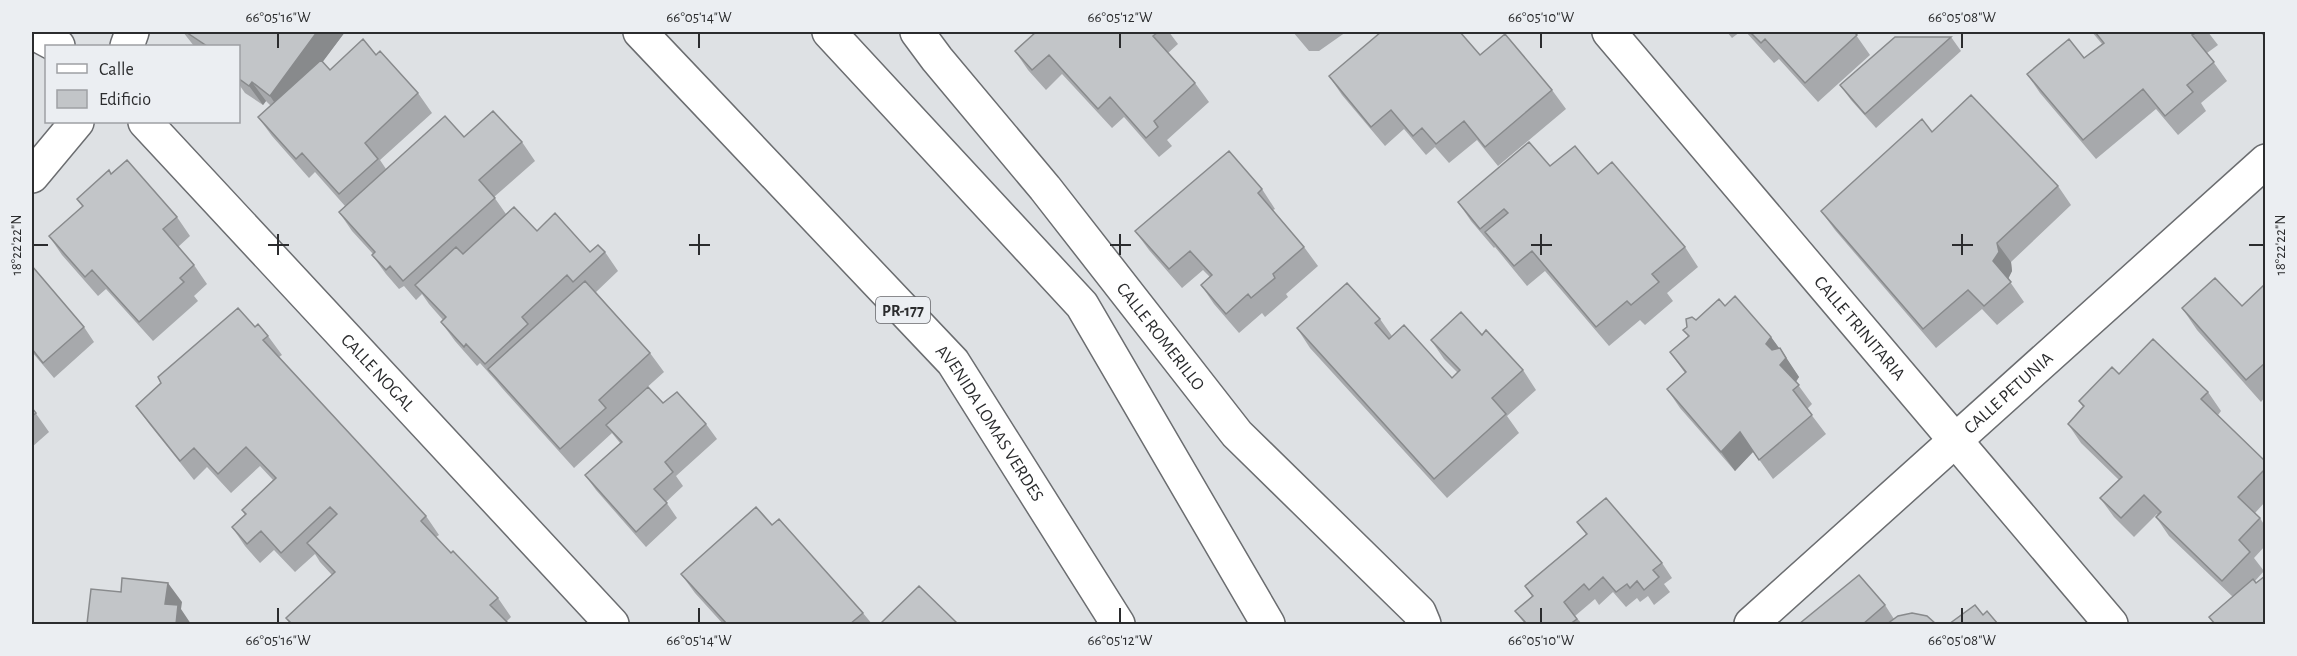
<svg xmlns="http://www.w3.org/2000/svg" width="2297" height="656" viewBox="0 0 2297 656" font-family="'Alegreya Sans',sans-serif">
	<rect width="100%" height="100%" fill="#dee1e4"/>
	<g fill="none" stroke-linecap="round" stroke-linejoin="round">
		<defs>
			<g id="minor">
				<path d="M32,32L58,46"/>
				<path id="s1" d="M917,32L937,59L1045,188L1237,434L1419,612L1424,624"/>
				<path id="s2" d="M1609,32L2111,624"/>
				<path d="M127,46L132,32"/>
				<path id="s3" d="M145,122L612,624"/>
				<path d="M32,176L77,122"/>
				<path id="s4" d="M1751,624L2266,161"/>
			</g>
			<g id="primary">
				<path id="s5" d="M640,32L953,362L1118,624"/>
				<path d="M829,32L1082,305L1268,624"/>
			</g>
		</defs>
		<use href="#minor" stroke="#6b6d70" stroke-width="36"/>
		<use href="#primary" stroke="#6b6d70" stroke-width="36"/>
		<use href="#minor" stroke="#fff" stroke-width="33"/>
		<use href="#primary" stroke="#fff" stroke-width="33"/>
	</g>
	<path fill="#a7a9ac" d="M183,32H345L322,62L330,70L376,55L418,93L432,113L380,160L386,169L464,137L522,142L535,161L494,197L506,214L537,231L590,252H605L618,271L596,292L650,353L664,372L613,418L663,403L706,424L717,439L676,476L683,486L666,502L677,518L646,547L596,490L585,475L620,443L612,433L574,468L502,388L497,382L480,363L477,366L455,341L441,322L443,320L429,304L422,294L416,300L404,286L399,289L386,274L372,255L373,254L352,231L339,212L345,206L315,172L309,178L272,136L258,117L271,106L266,101L263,105L245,93L238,83V46H194Z
		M1036,32H1169L1178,44L1168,53L1195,83L1209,102L1167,140L1172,146L1159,157L1124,117L1112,128L1062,74L1046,90L1028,70L1015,51Z
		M1293,32H1346L1319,51H1309Z
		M1727,32H1740L1732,38Z
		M1746,32H1859L1856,35L1870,55L1818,102L1779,59L1774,63Z
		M2092,32H2208L2218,45L2207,53L2227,81L2201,103L2206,111L2178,135L2156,109L2096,159L2040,93L2027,74L2084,58L2102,44Z
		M2260,32H2265V38Z
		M1951,37L1961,51L1876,128L1851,100L1840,85Z
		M1480,55L1552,90L1566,109L1498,166L1477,140L1449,163L1435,147L1426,155L1404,129L1385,146L1342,95L1329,76Z
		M1550,166L1598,174L1685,247L1698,267L1667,293L1673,301L1645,325L1640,320L1609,346L1545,271L1527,286L1495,247L1494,248L1471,221L1458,202Z
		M111,174L177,217L190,236L178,247L194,265L207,284L194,296L198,301L153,341L106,289L98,296L62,255L49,236L83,207L77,199Z
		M2058,186L2071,205L2011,262L2012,271L2008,279L2024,302L1997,325L1982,309L1936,348L1835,230L1821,211Z
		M1262,189L1275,209L1273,210L1304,247L1318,266L1286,294L1288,297L1265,317L1262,313L1239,333L1214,304L1201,285L1210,277L1203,270L1182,288L1149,250L1135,231Z
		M32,266L84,327L94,342L54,378L32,352Z
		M2265,284V397L2261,402L2197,330L2182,308L2242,306Z
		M1725,306L1771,337L1799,377L1796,382L1812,404L1807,409L1826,434L1773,479L1753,451L1735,471L1680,408L1667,389L1685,373L1670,352L1688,336L1683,330L1696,320Z
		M1380,319L1392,336L1452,378L1458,373L1444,359L1431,340L1482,335L1523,370L1536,390L1507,416L1519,433L1447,498L1310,348L1297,328Z
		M255,327L268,336L282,355L279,357L426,516L439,535L436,537L451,553L498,598L511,617L506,622L509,624H290L286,618L332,575L320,562L315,554L295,572L274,550L260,563L245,546L232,527L245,515L242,510L273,480L260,466L231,493L207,467L194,480L150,425L136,406Z
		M2208,392L2221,411L2218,415L2265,461V502L2255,513L2260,518L2265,526V546L2254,558L2264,571L2255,581L2265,624H2214L2209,617L2233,597L2169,536L2156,517L2158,515L2157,514L2134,537L2114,517L2100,498L2119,480L2081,443L2068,424L2083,407L2079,401Z
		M32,408L49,432L32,447Z
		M1577,522L1662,563L1672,578L1664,584L1670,592L1654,605L1648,596L1640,602L1637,598L1626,607L1613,592L1599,605L1595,599L1575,616L1582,624H1525L1515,611L1532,596L1525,586L1586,534Z
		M772,525L863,613L872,624H723L695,593L681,574Z
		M1885,605L1894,619L1936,624H1799Z"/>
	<path fill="#888a8c" d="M317,32H345L283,115L270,96Z
		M252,82L266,101L263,105L249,86Z
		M1997,243L2011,262L2012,271L2007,281L1993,261Z
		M1771,337L1785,356L1779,363L1766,344Z
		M1780,348L1799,377L1794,384L1780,365Z
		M1740,432L1754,451L1735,471L1721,452Z
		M168,583L182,602L181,609L191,624H176L165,604Z"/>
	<path fill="#c2c5c8" stroke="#888a8c" stroke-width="1.5" d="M186,32H317L270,96L252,82L249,86L238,78V46H207Z
		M1036,32H1158L1153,36L1195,83L1154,121L1158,127L1146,138L1110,97L1098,109L1049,55L1032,70L1015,51Z
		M1381,32H1460L1480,55L1505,34L1552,90L1485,147L1464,121L1436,144L1422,128L1413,136L1391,110L1371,127L1329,76Z
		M1750,32H1854L1857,35L1805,83L1765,39L1761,43Z
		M2095,32H2197L2192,35L2214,62L2187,85L2193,92L2165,116L2143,89L2083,140L2027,74L2069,39L2084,58L2104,43Z
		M1895,37H1951L1865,114L1840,85Z
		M363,39L376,55L380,51L418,93L365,143L378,159L339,194L302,153L296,159L258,117L321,60L330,70Z
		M1971,95L2058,186L1997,243L1999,252L1993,261L2011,282L1984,306L1968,290L1923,329L1821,211L1922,119L1932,132Z
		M493,111L522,142L479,180L495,198L403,281L390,266L386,270L372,255L375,252L339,212L445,116L464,137Z
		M1529,142L1550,166L1575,146L1598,174L1612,162L1685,247L1652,274L1659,282L1631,305L1627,301L1596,327L1532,251L1514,266L1485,232L1508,213L1504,209L1480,229L1458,202Z
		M1229,151L1262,189L1258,193L1304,247L1273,274L1275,278L1251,298L1248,294L1226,314L1201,285L1212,275L1190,251L1169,269L1135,231Z
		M127,160L177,217L163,229L194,265L180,278L184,282L139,322L92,270L85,277L49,236L83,206L77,199L109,170L111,174Z
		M514,207L537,231L555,213L590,252L598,245L605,252L573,282L567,275L522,317L528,324L485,364L466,344L464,347L441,322L446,317L415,285L456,247L463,254Z
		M32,266L84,327L43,363L32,349Z
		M2215,278L2242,306L2265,284V363L2246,380L2182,308Z
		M585,281L650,353L599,400L606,408L560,449L488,369Z
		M1347,283L1380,319L1375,323L1389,339L1404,325L1452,378L1460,370L1431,340L1461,312L1482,335L1486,330L1523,370L1492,398L1506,414L1434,479L1297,328Z
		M1735,296L1771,337L1766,344L1772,350L1780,348L1786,358L1780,365L1799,385L1793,390L1812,415L1759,460L1740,432L1721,452L1667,389L1686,372L1670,352L1689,336L1683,330L1687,327L1686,319L1692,317L1696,320L1719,299L1725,306Z
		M238,308L255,327L258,324L268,336L263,340L426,516L421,521L451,553L453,551L498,598L490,605L509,624H292L286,618L335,572L307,543L337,514L330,507L281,553L261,531L247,544L232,527L246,514L242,510L276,478L246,447L218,474L194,448L180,461L136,406L161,383L158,377Z
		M2153,339L2208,392L2201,399L2265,461V469L2238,497L2260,518L2239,540L2250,552L2222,581L2156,517L2161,512L2144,495L2121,518L2100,498L2122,477L2068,424L2084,406L2079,401L2112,367L2119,374Z
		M648,387L663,403L677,392L706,424L665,462L673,472L654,489L667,503L636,532L585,475L622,442L606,425Z
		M32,408L36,413L32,416Z
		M1606,498L1662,563L1653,570L1659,577L1644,590L1637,581L1630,588L1627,584L1616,592L1603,577L1589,590L1584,584L1564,602L1577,619L1570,624H1527L1515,611L1533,596L1525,586L1587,534L1577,522Z
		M756,507L772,525L779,519L863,613L850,624H727L681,574Z
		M1859,575L1885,605L1863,624H1799Z
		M2265,576V624H2215L2209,617L2253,579L2256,583Z
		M122,578L168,583L165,604L178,605L176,624H87L91,589L121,592Z
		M919,586L958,624H880Z
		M1975,605L1983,615L1987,611L1998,624H1949Z
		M1912,613L1927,616L1936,624H1887L1898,616Z"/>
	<path fill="none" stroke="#2b2c2e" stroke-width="2" d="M278,33V48M699,33V48M1120,33V48M1541,33V48M1962,33V48M278,234V255M699,234V255M1120,234V255M1541,234V255M1962,234V255M33,245H48M268,245H289M689,245H710M1110,245H1131M1531,245H1552M1952,245H1973M2249,245H2264M278,608V623M699,608V623M1120,608V623M1541,608V623M1962,608V623"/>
	<g text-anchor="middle" stroke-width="4.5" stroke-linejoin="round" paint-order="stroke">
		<rect fill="#ebeef2" stroke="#656669" stroke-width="1.5" x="876" y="297" width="54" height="26" rx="4.5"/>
		<g font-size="16" font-weight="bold" fill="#2b2c2e">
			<text x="903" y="316">PR-177</text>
		</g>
		<g font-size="18" fill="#2b2c2e" stroke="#ebeef2">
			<text dy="6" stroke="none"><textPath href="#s2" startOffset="388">CALLE TRINITARIA</textPath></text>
			<text dy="6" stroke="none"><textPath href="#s1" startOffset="390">CALLE ROMERILLO</textPath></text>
			<text dy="6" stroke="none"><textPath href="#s3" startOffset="342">CALLE NOGAL</textPath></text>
			<text dy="6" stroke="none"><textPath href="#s4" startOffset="346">CALLE PETUNIA</textPath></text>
			<text dy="6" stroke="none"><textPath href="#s5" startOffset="526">AVENIDA LOMAS VERDES</textPath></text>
		</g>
	</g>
	<rect width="2297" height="656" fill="none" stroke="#ebeef2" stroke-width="66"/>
	<rect x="45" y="45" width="195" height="78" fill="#ebeef2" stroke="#9ea0a4" stroke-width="1.5"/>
	<rect x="57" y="64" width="30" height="9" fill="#ffffff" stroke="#9ea0a4" stroke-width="1.5"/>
	<text x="99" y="75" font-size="18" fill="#2b2c2e">Calle</text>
	<rect x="57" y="90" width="30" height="18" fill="#c2c5c8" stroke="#9ea0a4" stroke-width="1.5"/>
	<text x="99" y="105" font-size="18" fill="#2b2c2e">Edificio</text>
	<rect x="33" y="33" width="2231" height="590" fill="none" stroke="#2b2c2e" stroke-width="2"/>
	<g font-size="15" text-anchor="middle" fill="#2b2c2e">
		<text x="278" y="22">66°05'16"W</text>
		<text x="699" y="22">66°05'14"W</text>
		<text x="1120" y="22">66°05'12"W</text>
		<text x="1541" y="22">66°05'10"W</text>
		<text x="1962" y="22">66°05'08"W</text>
		<text transform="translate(16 245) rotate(-90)" y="5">18°22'22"N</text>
		<text transform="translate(2280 245) rotate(-90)" y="5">18°22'22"N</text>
		<text x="278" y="645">66°05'16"W</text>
		<text x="699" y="645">66°05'14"W</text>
		<text x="1120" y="645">66°05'12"W</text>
		<text x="1541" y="645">66°05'10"W</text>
		<text x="1962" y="645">66°05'08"W</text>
	</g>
</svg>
